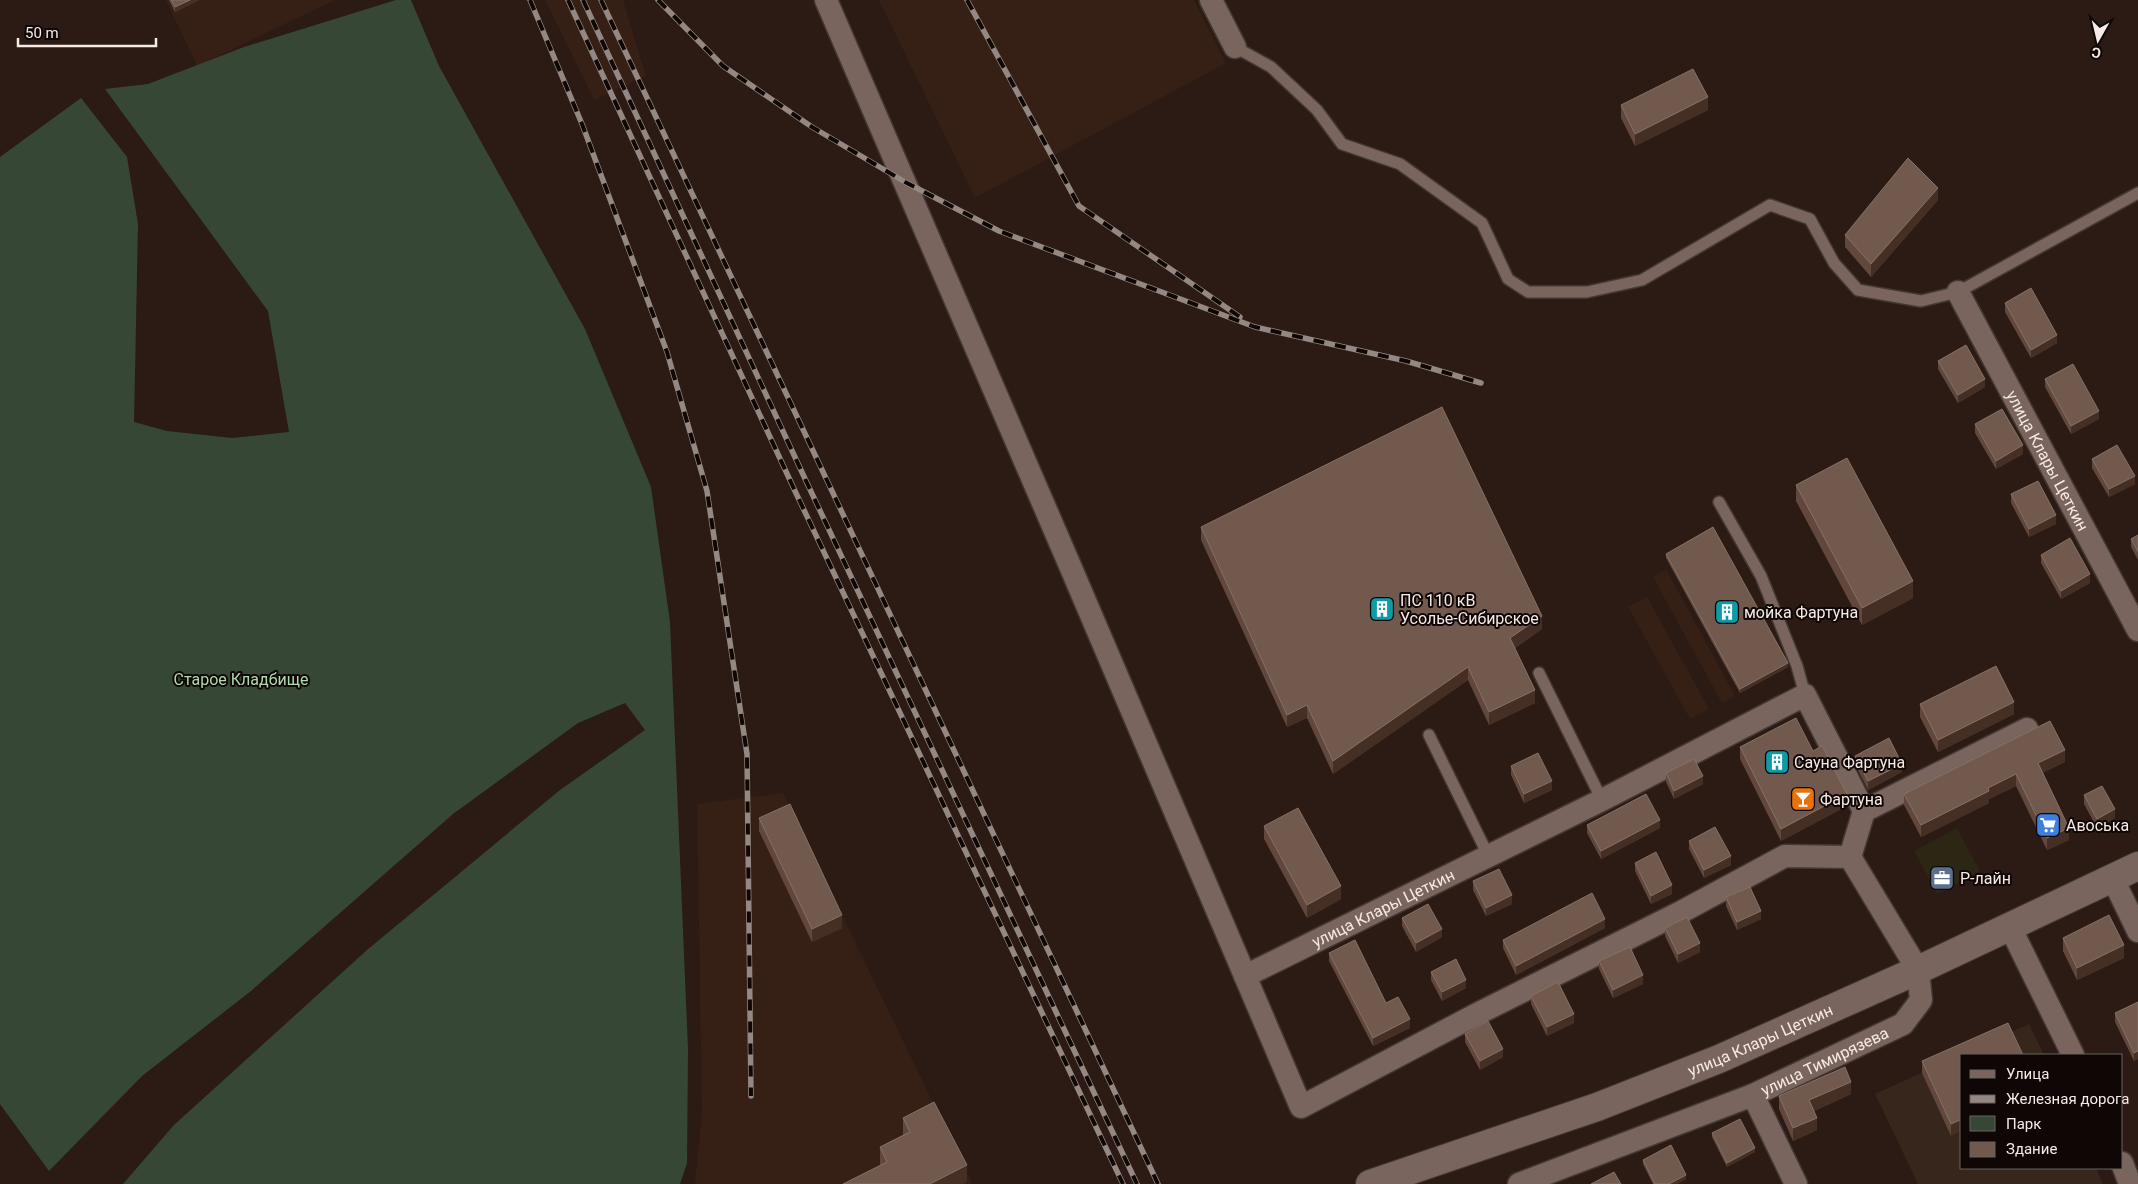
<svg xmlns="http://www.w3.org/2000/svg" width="2138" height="1184" viewBox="0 0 2138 1184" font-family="Roboto,sans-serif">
	<rect width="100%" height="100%" fill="#2b1b14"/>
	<path fill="#2c2615" d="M1957,828L1980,871L1937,894L1914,851Z"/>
	<path fill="#362016" d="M166,0H335L197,66Z
		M545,0H623L646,76L594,100Z
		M879,0H1194L1226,63L975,198Z
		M1666,569L1735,696L1722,703L1653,577Z
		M1647,597L1709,709L1690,719L1628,607Z
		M783,793L972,1183L969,1184H695L702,1113L697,804Z"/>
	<path fill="#36261c" d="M2029,1024L2044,1055H1962V1168H2096L2103,1184H1918L1875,1094Z"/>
	<path fill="#364835" d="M396,0H411L439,66L585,329L651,487L670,622L688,1049L687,1163L680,1184H123L174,1125L367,950L560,790L645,730L625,703L578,723L453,814L251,991L142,1076L49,1171L0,1104V157L81,98L127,157L138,224L134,422L167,431L232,438L289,432L268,311L105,89L148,84L244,47Z"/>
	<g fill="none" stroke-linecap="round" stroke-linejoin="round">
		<defs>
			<path id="service" d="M1235,47L1271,67L1317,110L1342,144L1400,164L1482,223L1508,279L1528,292H1587L1642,280L1770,205L1810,219L1834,263L1858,290L1921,301L1958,292L2138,193
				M1719,502L1761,576L1797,666L1805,695
				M1539,673L1602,800
				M1429,735L1488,855"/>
			<g id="minor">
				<path d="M826,0L1071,568L1301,1107L1479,1013L1683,911L1785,856L1850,857L1864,811L2027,729"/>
				<path d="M1211,0L1235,47"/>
				<path id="s1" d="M1958,292L2138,630"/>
				<path d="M2113,879L2138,931"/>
				<path d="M2010,927L2073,1055"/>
				<path id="s2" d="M1245,976L1602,800L1805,695L1864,811"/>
				<path d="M2122,1163L2130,1184"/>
				<path d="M1519,1184L1753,1095"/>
				<path id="s3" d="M1796,1184L1753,1095L1903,1024L1921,1000L1918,970L1850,857"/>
			</g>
			<g id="tertiary">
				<path id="s4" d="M1370,1184L1597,1107L1719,1059L1918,970L2138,866"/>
			</g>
		</defs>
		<use href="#service" stroke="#443734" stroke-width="14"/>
		<use href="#minor" stroke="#443734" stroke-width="25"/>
		<use href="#tertiary" stroke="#443734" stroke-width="30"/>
		<use href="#service" stroke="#79655d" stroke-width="11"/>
		<use href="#minor" stroke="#79655d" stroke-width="22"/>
		<use href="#tertiary" stroke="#79655d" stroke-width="28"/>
		<defs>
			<path id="rail" d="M530,0L582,124L667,352L707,491L747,754L751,1096
				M568,0L795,491L1123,1184
				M583,0L807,483L1137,1184
				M601,0L1158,1184
				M658,0L723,66L812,127L905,182L999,231L1255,327L1406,361L1481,383
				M967,0L1079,206L1240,317"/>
		</defs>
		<use href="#rail" stroke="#958781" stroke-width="5.5"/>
		<use href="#rail" stroke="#0e0705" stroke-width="4" stroke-dasharray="11" stroke-linecap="butt"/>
	</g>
	<path fill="#62473c" d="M169,0H199L175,12Z
		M1621,105L1708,110L1635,146L1621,118Z
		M1938,200L1871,277L1845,247V235Z
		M2005,303L2057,343L2031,358L2005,312Z
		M1938,361L1985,387L1958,403L1938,369Z
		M2045,379L2099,419L2071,434L2045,387Z
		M1975,424L2023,454L1996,469L1975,433Z
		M2092,459L2135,484L2109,497L2092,468Z
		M1796,485L1913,598L1862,625L1796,501Z
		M2011,494L2056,524L2029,537L2011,503Z
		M1201,527L1542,629L1515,648L1535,703L1489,725L1468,680L1333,774L1307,718L1287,727L1201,540Z
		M2138,535V560L2131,547V539Z
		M1666,554L1788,667L1740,693L1666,558Z
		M2041,555L2090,583L2061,599L2041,563Z
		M1920,704L2014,714L1938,752L1920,717Z
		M1740,747L1813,751L1847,806L1781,841L1740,759Z
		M1855,756L1902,772L1868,790L1855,764Z
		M2065,762L2042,773L2069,840L2047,850L2016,786L1989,799V803L1921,837L1904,805V794Z
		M1511,766L1552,790L1524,803L1511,775Z
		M1666,773L1703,784L1674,799L1666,782Z
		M2084,795L2115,818L2097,828L2084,804Z
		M759,818L842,928L812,942L759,831Z
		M1587,825L1660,828L1601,859L1587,833Z
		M1264,826L1341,899L1307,918L1264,839Z
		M1689,841L1731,865L1704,878L1689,849Z
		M1635,863L1672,894L1651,904L1635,871Z
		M1473,881L1512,904L1486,916L1473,890Z
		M1726,897L1761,919L1737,930L1726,906Z
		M1402,918L1442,937L1416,952L1402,926Z
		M1605,928L1516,975L1503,948V940Z
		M1665,928L1700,952L1678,963L1665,936Z
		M2063,938L2124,958L2077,980L2063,951Z
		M1329,953L1386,1003L1410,1028L1373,1046L1329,961Z
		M1599,961L1643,984L1613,998L1599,969Z
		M1431,972L1466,988L1442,1001L1431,980Z
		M1531,996L1574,1023L1547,1036L1531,1004Z
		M2138,1002V1059L2134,1061L2115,1022V1013Z
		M1465,1034L1503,1057L1480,1070L1465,1042Z
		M2023,1055L1951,1136L1922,1073V1061Z
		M1851,1094L1814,1111L1817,1130L1793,1141L1779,1109V1096Z
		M903,1118L967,1182L880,1165V1147L903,1135Z
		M1712,1133L1755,1152L1727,1167L1712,1137Z
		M1643,1160L1686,1179L1677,1184H1653L1643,1164Z"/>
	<path fill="#452e24" d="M190,0H199L175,12V7Z
		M1708,97V110L1635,146V134Z
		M1938,188V200L1871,277V264Z
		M2057,335V343L2031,358V350Z
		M1985,379V387L1958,403V395Z
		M2099,411V419L2071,434V426Z
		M2023,445V454L1996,469V461Z
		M2135,476V484L2109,497V489Z
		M2056,515V524L2029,537V529Z
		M2090,574V583L2061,599V591Z
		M1913,581V598L1862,625V608Z
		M1542,616V629L1510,651V638Z
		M1788,663V667L1740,693V689Z
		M1468,667V680L1333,774V761Z
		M1535,690V703L1489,725V712Z
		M2014,702V714L1938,752V740Z
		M1307,705V718L1287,727V715Z
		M2065,750V762L2038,775V763Z
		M1902,764V772L1868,790V781Z
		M2016,774V786L1989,799V803L1921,837V825L1988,788Z
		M1703,776V784L1674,799V791Z
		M1552,781V790L1524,803V794Z
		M1847,794V806L1781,841V829Z
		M2115,809V818L2097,828V819Z
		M1660,820V828L1601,859V851Z
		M2069,828V840L2047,850V838Z
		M1731,856V865L1704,878V870Z
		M1672,885V894L1651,904V896Z
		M1341,886V899L1307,918V905Z
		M1512,895V904L1486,916V908Z
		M1761,911V919L1737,930V922Z
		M842,915V928L812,942V929Z
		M1605,919V928L1516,975V966Z
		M1442,929V937L1416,952V943Z
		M1700,943V952L1678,963V954Z
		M2124,945V958L2077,980V968Z
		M1643,975V984L1613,998V990Z
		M1466,980V988L1442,1001V992Z
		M1574,1014V1023L1547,1036V1027Z
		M1410,1019V1028L1373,1046V1038Z
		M1503,1049V1057L1480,1070V1061Z
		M2138,1051V1059L2134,1061V1053Z
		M1851,1082V1094L1809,1113V1100Z
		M1817,1118V1130L1793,1141V1128Z
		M1962,1119V1131L1951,1136V1124Z
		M1755,1148V1152L1727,1167V1163Z
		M967,1165V1182L963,1184H930Z
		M1686,1175V1179L1677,1184H1669Z"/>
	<path fill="#72594e" stroke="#877066" d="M171,0H190L175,7Z
		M1693,69L1708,97L1635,134L1621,105Z
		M1908,158L1938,188L1871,264L1845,235Z
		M2031,288L2057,335L2031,350L2005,303Z
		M1966,345L1985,379L1958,395L1938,361Z
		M2073,364L2099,411L2071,426L2045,379Z
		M1442,407L1542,616L1510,638L1535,690L1489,712L1468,667L1333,761L1307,705L1287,715L1201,527Z
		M2002,409L2023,445L1996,461L1975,424Z
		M2117,445L2135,476L2109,489L2092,459Z
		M1847,458L1913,581L1862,608L1796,485Z
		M2038,481L2056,515L2029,529L2011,494Z
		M1713,527L1788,663L1740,689L1666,554Z
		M2138,535V552L2131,539Z
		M2070,538L2090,574L2061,591L2041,555Z
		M1996,666L2014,702L1938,740L1920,704Z
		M1796,718L1813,751L1822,746L1847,794L1781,829L1740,747Z
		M2050,721L2065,750L2038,763L2069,828L2047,838L2016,774L1988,788L1989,791L1921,825L1904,794Z
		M1889,738L1902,764L1868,781L1855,756Z
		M1538,753L1552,781L1524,794L1511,766Z
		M1694,759L1703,776L1674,791L1666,773Z
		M2102,786L2115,809L2097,819L2084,795Z
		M1646,794L1660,820L1601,851L1587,825Z
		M790,804L842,915L812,929L759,818Z
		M1298,808L1341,886L1307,905L1264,826Z
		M1715,827L1731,856L1704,870L1689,841Z
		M1656,852L1672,885L1651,896L1635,863Z
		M1499,869L1512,895L1486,908L1473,881Z
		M1750,887L1761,911L1737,922L1726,897Z
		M1592,893L1605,919L1516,966L1503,940Z
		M1428,904L1442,929L1416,943L1402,918Z
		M2109,915L2124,945L2077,968L2063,938Z
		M1687,917L1700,943L1678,954L1665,928Z
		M1355,940L1386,1003L1398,997L1410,1019L1373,1038L1329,953Z
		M1630,947L1643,975L1613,990L1599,961Z
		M1456,959L1466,980L1442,992L1431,972Z
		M1558,982L1574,1014L1547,1027L1531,996Z
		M2138,1002V1051L2134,1053L2115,1013Z
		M1488,1021L1503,1049L1480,1061L1465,1034Z
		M2008,1023L2023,1055H1962V1119L1951,1124L1922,1061Z
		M1845,1067L1851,1082L1809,1100L1817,1118L1793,1128L1779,1096Z
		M934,1102L967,1165L930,1184H843L887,1162L880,1147L910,1132L903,1118Z
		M1740,1119L1755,1148L1727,1163L1712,1133Z
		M1671,1145L1686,1175L1669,1184H1655L1643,1160Z
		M1614,1172L1621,1184H1591Z"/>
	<defs>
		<symbol id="building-square" viewBox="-11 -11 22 22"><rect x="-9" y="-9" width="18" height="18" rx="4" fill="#0f9aa8" stroke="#0e0705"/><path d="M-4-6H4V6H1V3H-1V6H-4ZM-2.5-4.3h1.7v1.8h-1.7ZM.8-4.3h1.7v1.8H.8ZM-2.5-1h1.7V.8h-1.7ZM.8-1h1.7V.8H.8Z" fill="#fff"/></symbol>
		<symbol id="bar-square" viewBox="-11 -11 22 22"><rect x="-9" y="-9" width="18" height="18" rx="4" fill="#e8710a" stroke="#0e0705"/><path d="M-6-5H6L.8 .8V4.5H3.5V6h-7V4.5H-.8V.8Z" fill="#fff"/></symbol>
		<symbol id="supermarket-square" viewBox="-11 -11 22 22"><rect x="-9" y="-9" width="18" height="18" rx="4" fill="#3f7fe0" stroke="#0e0705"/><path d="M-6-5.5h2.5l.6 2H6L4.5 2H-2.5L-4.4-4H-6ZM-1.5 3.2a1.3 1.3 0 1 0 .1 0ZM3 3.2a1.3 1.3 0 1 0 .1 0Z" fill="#fff"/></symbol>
		<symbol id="office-square" viewBox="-11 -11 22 22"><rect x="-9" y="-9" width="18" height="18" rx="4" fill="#5c6f8a" stroke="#0e0705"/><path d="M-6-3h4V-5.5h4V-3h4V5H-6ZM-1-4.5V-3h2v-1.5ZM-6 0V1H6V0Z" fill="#fff"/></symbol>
	</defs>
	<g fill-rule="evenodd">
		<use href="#building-square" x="1368" y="595" width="28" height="28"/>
		<use href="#building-square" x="1713" y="598" width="28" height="28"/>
		<use href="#building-square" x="1763" y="748" width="28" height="28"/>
		<use href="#bar-square" x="1789" y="785" width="28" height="28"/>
		<use href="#supermarket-square" x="2034" y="811" width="28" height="28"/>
		<use href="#office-square" x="1928" y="864" width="28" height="28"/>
	</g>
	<g text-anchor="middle" stroke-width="4" stroke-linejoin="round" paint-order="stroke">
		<g font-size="16" fill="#f6eae5" stroke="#0e0705">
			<text dy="6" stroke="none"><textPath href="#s1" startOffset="191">улица Клары Цеткин</textPath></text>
			<text dy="6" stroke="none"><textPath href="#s2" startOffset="154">улица Клары Цеткин</textPath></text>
			<text dy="6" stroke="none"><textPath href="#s4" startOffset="416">улица Клары Цеткин</textPath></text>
			<text dy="6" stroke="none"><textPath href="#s3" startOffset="178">улица Тимирязева</textPath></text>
		</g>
		<g font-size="16" fill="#f6eae5" stroke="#0e0705" text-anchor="start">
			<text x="1400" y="606">ПС 110 кВ<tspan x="1400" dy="18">Усолье-Сибирское</tspan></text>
			<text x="1744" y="618">мойка Фартуна</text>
			<text x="1794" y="768">Сауна Фартуна</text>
			<text x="1820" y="805">Фартуна</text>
			<text x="2066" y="831">Авоська</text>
			<text x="1960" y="884">Р-лайн</text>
		</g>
		<g font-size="16" fill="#b0daad" stroke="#0e0705">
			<text x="241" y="685">Старое Кладбище</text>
		</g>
	</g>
	<rect x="1960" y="1054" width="162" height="115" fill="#0e0705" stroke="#6b625f"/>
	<rect x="1970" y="1070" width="25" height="8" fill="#79655d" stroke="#6b625f"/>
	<text x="2006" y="1079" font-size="15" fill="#f6eae5">Улица</text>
	<rect x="1970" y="1095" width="25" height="8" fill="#958781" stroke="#6b625f"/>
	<text x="2006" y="1104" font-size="15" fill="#f6eae5">Железная дорога</text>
	<rect x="1970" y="1116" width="25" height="15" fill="#364835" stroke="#6b625f"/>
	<text x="2006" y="1129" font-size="15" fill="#f6eae5">Парк</text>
	<rect x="1970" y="1142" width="25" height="15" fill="#72594e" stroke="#6b625f"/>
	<text x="2006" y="1154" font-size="15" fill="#f6eae5">Здание</text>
	<g transform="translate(2098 40) rotate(188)" stroke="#0e0705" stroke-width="4" paint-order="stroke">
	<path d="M0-4L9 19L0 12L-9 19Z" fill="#f6eae5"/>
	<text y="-8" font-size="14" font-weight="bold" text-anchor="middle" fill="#f6eae5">С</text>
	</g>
	<path d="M18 38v8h138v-8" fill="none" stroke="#f6eae5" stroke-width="2.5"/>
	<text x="25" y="38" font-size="15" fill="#f6eae5" stroke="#0e0705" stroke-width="4" paint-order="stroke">50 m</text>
</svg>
